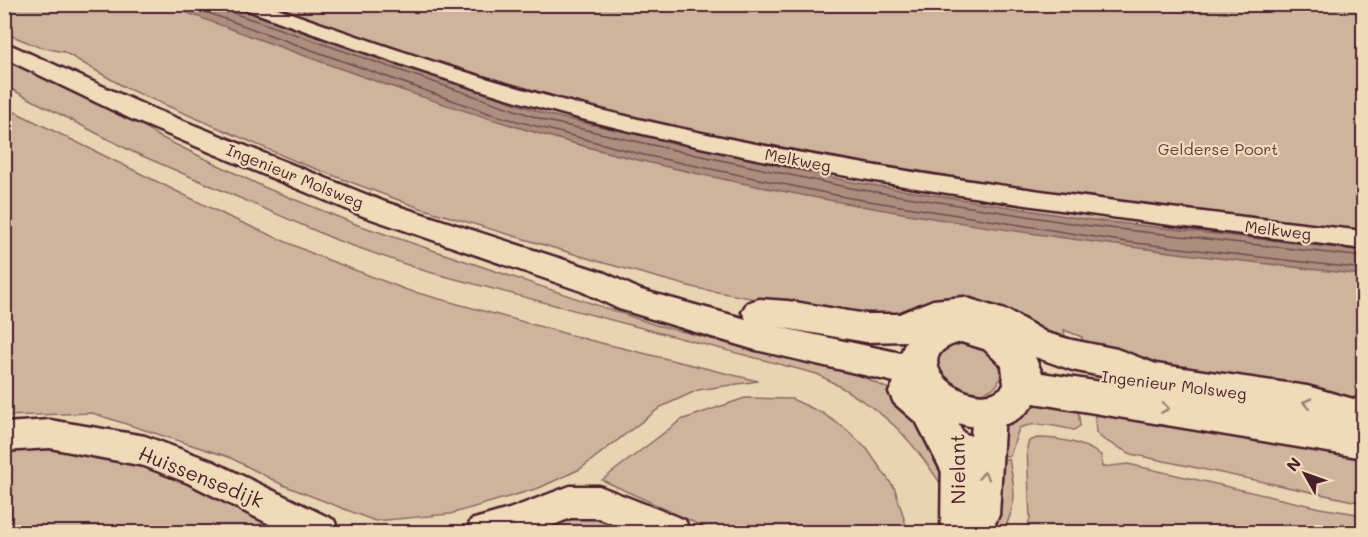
<svg xmlns="http://www.w3.org/2000/svg" width="1368" height="537" viewBox="0 0 1368 537" font-family="Mali,sans-serif">
	<rect width="100%" height="100%" fill="#e8d3b3"/>
	<filter id="ink" filterUnits="userSpaceOnUse"><feTurbulence type="fractalNoise" baseFrequency=".0167" numOctaves="2"/><feDisplacementMap in="SourceGraphic" scale="12" xChannelSelector="R" yChannelSelector="G"/><feConvolveMatrix kernelMatrix="1 2 1 2 8 2 1 2 1" color-interpolation-filters="sRGB"/></filter>
	<g filter="url(#ink)">
		<path fill="#ceb49c" stroke="#8c6a64" stroke-width="1.5" d="M5,4L1363,5V403L1089,351L1081,349L1082,337L1064,330L1067,347C1027,325 982,290 933,300C912,305 893,316 872,321L696,288L604,263L417,207L295,161L126,88L64,52L39,47L5,33Z
			M18,62L121,110L158,136L266,188L358,225L656,325L861,376L891,390L932,432L952,502C912,436 886,410 817,374L425,271L339,241L131,151L5,86L4,68Z
			M5,107L227,216L318,256L407,290L589,340L758,381L698,390L661,407L580,469L539,488L450,514L375,521L283,485L229,457L92,413L5,416Z
			M954,340C976,344 1013,354 997,385C977,402 959,389 940,378L934,350Z
			M745,398L792,399L822,413L846,429L867,449L895,489L908,532H715L602,480L681,420Z
			M1077,400L1080,426L1074,430C1055,426 1037,421 1019,428L1010,456L998,455C999,448 998,437 1000,430C1012,400 1051,402 1077,400Z
			M1094,405L1363,448V503L1131,454L1104,440L1096,433Z
			M1037,438C1059,438 1083,443 1101,455L1102,467L1128,464L1320,508L1363,515V532H1024L1030,519L1027,447L1029,441Z
			M42,443L171,471L290,532H5L4,444Z
			M1002,459H1009C1015,491 1018,502 1003,532H995Z
			M578,503L645,532H510L535,525Z"/>
		<path fill="#ac8e7f" stroke="#85625d" stroke-width="1.5" d="M166,5H227L549,115L852,182L1084,219L1363,251V275C1122,248 879,217 642,161C480,122 323,63 166,5Z"/>
		<g fill="none" stroke-linecap="round" stroke-linejoin="round">
			<path stroke="#714b4d" stroke-width="1.5" d="M183,4L491,114L644,155L850,198L1127,242L1364,269
				M228,4L233,13L547,121L683,152L851,188L1083,225L1364,257"/>
			<defs>
				<path id="minor" d="M239,4H266C388,48 512,90 638,119C877,174 1121,203 1364,231V249C1102,217 839,185 582,119C467,89 354,49 242,8Z
					M989,398L1000,402L1005,412L999,515L991,532H941L942,446L947,436L959,431L971,436L973,412L978,402Z
					M50,420L145,436L212,461L334,520L339,532H285L188,483L144,466L50,448L4,451V423Z
					M570,486H599L685,520L690,532H631L598,518H571L536,532H466L471,520L509,509Z"/>
				<path id="major" d="M4,42L149,107L385,202L605,273L641,290L746,319L742,312L747,303L759,299L788,301L866,314H899L933,300L964,297L1011,312L1047,333L1072,340L1117,349L1156,364L1307,386L1364,402V458L1034,403C1018,428 984,432 958,423L981,465L975,478L960,484L945,478L917,423L894,403L889,392L894,382L752,349L619,309L581,291L363,216L131,119L4,58ZM778,327L866,342L906,341L901,353ZM961,342L984,349L1002,366L1004,385C977,418 898,357 961,342ZM1035,357L1072,370L1111,378L1114,384L1042,373Z"/>
			</defs>
			<use href="#minor" stroke="#4a1f2b" stroke-width="5"/>
			<use href="#major" stroke="#4a1f2b" stroke-width="5"/>
			<use href="#minor" fill="#efdab9" fill-rule="evenodd"/>
			<use href="#major" fill="#efdab9" fill-rule="evenodd"/>
		</g>
		<defs><path id="oneway-chevron" d="M-2-3.5L2.5 0L-2 3.5" fill="none" stroke-width="1.6" stroke-linecap="round" stroke-linejoin="round" transform="scale(1.5)"/></defs>
		<g stroke="#9c7c72">
			<use href="#oneway-chevron" transform="translate(1307 403) rotate(-167)"/>
			<use href="#oneway-chevron" transform="translate(1165 408) rotate(9)"/>
			<use href="#oneway-chevron" transform="translate(984 476) rotate(-86)"/>
		</g>
	</g>
	<g text-anchor="middle" stroke-width="4.5" stroke-linejoin="round" paint-order="stroke">
		<g font-size="16" fill="#643d42" stroke="#efdab9">
			<text x="1218" y="155">Gelderse Poort</text>
		</g>
		<g font-size="16" fill="#4a1f2b" stroke="#efdab9">
			<text transform="translate(798 160) rotate(11)" y="6">Melkweg</text>
			<text transform="translate(295 176) rotate(22)" y="6">Ingenieur Molsweg</text>
			<text transform="translate(1278 230) rotate(7)" y="6">Melkweg</text>
			<text transform="translate(1174 385) rotate(7)" y="6">Ingenieur Molsweg</text>
		</g>
		<g font-size="20" fill="#4a1f2b" stroke="#efdab9">
			<text transform="translate(958 469) rotate(-91)" y="7">Nielant</text>
			<text transform="translate(201 477) rotate(22)" y="7">Huissensedijk</text>
		</g>
	</g>
	<rect width="1368" height="537" fill="none" stroke="#efdab9" stroke-width="24"/>
	<rect x="12" y="12" width="1344" height="513" fill="none" stroke="#4a1f2b" stroke-width="2" filter="url(#ink)"/>
	<g transform="translate(1305 474) rotate(310)" stroke="#efdab9" stroke-width="4.5" paint-order="stroke">
	<path d="M0-4.5L10 22L0 15L-10 22Z" fill="#4a1f2b"/>
	<text y="-9" font-size="16" font-weight="bold" text-anchor="middle" fill="#4a1f2b">N</text>
	</g>
</svg>
